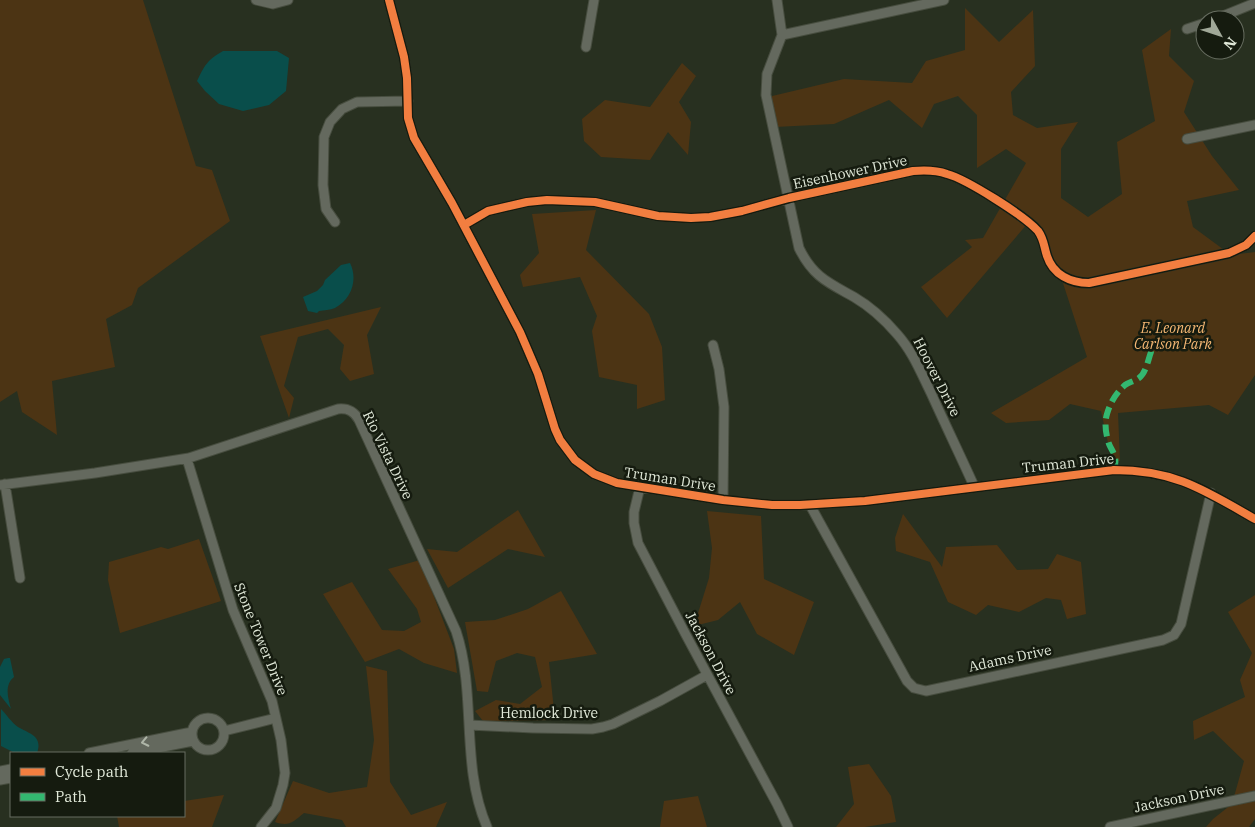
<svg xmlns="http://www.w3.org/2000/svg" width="1255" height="827" viewBox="0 0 1255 827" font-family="'IBM Plex Serif',serif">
	<rect width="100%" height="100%" fill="#283020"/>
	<path fill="#4c3414" d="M0,0H143L196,166L212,170L230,221L138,288L132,305L106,319L115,367L52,381L57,435L22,412L17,391L0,402Z
		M965,8L999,42L1033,10L1035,66L1011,92L1013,115L1037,128L1078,122L1061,149V198L1088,217L1122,194L1117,142L1155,121L1142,50L1171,29L1169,56L1194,81L1184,112L1212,156L1239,190L1187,201L1193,227L1231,255L1255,252V375L1228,415L1209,405L1118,413L1120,461H1112L1101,411L1070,404L1049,420L1006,423L991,413L1087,357L1061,277L1028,223L947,318L921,287L972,247L965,240L983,238L1026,163L1006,149L977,168V115L958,96L934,104L922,128L889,100L834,124L775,127L768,97L844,79L912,83L926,61L965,50Z
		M682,63L696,76L679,102L691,122L688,155L668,132L650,160L601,157L584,141L582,119L605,100L650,107Z
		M596,210L586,250L649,314L662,347L665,400L637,409V385L599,377L592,331L597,316L580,277L523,287L520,275L539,253L532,214Z
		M381,307L367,335L374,374L350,381L340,369L344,345L328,329L298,337L284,386L294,398L289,418L260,336Z
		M518,510L545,557L508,549L448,588L427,549L457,552Z
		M707,511L761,516L764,579L814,602L794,655L757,634L740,602L718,620L694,626L709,578L712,548Z
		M903,514L942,567L946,547L997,545L1017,570L1048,569L1057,554L1081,562L1086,614L1067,619L1061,600L1046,598L1019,612L988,605L976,615L948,602L930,562L896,551L895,538Z
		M199,539L221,601L120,633L108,580L109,562L161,547L168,549Z
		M420,560L454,649L457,673L424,663L399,649L365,662L323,594L352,582L382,630L404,631L421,622L417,609L388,569Z
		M561,591L597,654L549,662L555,720L483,721L475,711L496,700L520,704L542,687L535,657L517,653L496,661L488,692L477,691L465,622L495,620L528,609Z
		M1255,595V819L1249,827H1206L1213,819L1232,804L1244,761L1213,731L1194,740L1193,721L1245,697L1240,680L1252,653L1228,612Z
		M366,666L387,671L390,782L411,815L447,802L436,827H346L342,820L304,813C293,822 289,827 275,822L293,781L329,793L367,787L374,740Z
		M869,764L891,796L896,822L865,827H836L854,804L848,767Z
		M224,795L212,827H119L117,816H184V801Z
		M698,796L707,827H660L664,801Z"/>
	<path fill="#094e4b" d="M223,51H277L289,58L286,91L269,105L243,111L219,104L205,91L197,81C205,65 207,60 223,51Z
		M350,263C358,279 352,299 335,308C330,310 324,310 319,311L317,313L308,311L303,297L317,291L323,285L325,280L341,265Z
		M8,658H10L14,677C4,685 8,698 11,709L0,695V667L4,659Z
		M1,709C6,714 12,723 18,727C30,734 43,736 37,753H15L1,746Z"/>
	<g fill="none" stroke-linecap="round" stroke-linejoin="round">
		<defs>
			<path id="minor" d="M256,0L273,4L288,0
				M389,0L404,57L407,78L408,118L414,138L452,203L520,332L538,374L555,429L560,440L575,460L594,474L617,483L723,500L772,505H800L865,501L1114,470C1175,470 1204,490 1255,519
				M777,0L782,35L767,74L766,95L799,248C813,277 829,283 854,297C871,307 885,320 897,334C913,352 921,373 931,393C945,424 960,455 974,486
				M1213,20L1255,3
				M1187,29L1205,23
				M782,35L944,0
				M586,47L594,0
				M1187,139L1255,125
				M335,222L326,209L323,185L324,137L330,122L342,109L357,102L408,101
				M464,225L488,211L527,202L547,200L595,202L658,216L691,218L710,217L742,211L789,198L913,171C924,170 936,170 947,174C966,179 1025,216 1038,231C1044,239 1044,247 1047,256C1053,275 1071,283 1089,283L1229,253L1246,245L1255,236
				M713,345L719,369L724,407L723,500
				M187,459L233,610L272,701L281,740L285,773L283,785L276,808L261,827
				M5,484L20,578
				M0,485L95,473L189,458L338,409C348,408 354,411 359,420L456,631C477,694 460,765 487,827
				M640,487L634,512V523L638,543L686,635L777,804L788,827
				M810,505L907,681L914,688L926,691L1163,640L1174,635L1181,624L1211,493
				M192 734a16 16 0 1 1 32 0a16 16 0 1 1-32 0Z
				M469,725L533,728L592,729L603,727L613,724L660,701L707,675
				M224,731L276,718
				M89,753L192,732
				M132,753L193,741
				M0,771L11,769
				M0,780L11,778
				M1110,827L1255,796"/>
		</defs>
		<use href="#minor" stroke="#474d3f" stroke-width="11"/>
		<use href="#minor" stroke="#64695e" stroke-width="9"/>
		<path stroke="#33b770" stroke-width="6" stroke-dasharray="12 6" stroke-linecap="butt" d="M1118,470L1115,465C1117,456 1112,451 1109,444C1106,435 1104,423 1107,414C1110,403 1116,393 1125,385C1129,382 1135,381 1139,378C1146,373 1148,360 1151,352L1149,344H1145L1146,342"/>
		<defs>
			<path id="cycleway" d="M389,0L404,57L407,78L408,118L414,138L452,203L520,332L538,374L555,429L560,440L575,460L594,474L617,483L723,500L772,505H800L865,501L1114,470C1175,470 1204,490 1255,519
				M464,225L488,211L527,202L547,200L595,202L658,216L691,218L710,217L742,211L789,198L913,171C924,170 936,170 947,174C966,179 1025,216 1038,231C1044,239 1044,247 1047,256C1053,275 1071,283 1089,283L1229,253L1246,245L1255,236"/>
		</defs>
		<use href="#cycleway" stroke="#151b0f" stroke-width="11"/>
		<use href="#cycleway" stroke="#f27e40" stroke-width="8"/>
	</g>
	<defs><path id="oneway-chevron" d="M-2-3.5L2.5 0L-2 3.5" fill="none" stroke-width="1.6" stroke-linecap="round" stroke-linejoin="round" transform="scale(1.25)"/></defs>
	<use stroke="#afb6a8" href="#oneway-chevron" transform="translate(145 742) rotate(168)"/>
	<g text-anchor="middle" stroke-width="5" stroke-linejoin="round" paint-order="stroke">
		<g font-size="14" fill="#e1e9d9" stroke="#151b0f">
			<text transform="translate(850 172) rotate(-12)" y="5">Eisenhower Drive</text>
			<text transform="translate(937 377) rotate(63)" y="5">Hoover Drive</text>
			<text transform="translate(388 455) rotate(64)" y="5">Rio Vista Drive</text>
			<text transform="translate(1068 463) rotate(-6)" y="5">Truman Drive</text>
			<text transform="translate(670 479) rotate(9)" y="5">Truman Drive</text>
			<text transform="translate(261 639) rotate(68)" y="5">Stone Tower Drive</text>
			<text transform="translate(711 653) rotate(62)" y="5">Jackson Drive</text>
			<text transform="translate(1010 658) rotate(-12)" y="5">Adams Drive</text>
			<text x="549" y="718">Hemlock Drive</text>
			<text transform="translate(1179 798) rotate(-12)" y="5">Jackson Drive</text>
		</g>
		<g font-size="14" font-style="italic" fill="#f6b874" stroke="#151b0f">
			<text x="1173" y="333">E. Leonard<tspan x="1173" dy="16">Carlson Park</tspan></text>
		</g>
	</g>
	<rect x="10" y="752" width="175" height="65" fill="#151b0f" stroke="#676d60"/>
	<rect x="20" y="768" width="25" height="8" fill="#f27e40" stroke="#676d60"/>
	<text x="55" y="777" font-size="15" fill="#e1e9d9">Cycle path</text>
	<rect x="20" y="793" width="25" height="8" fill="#33b770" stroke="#676d60"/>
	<text x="55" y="802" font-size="15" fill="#e1e9d9">Path</text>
	<g transform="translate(1220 35) rotate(130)"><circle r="24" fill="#151b0f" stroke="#676d60"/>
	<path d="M0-4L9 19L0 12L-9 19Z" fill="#a0a898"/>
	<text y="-8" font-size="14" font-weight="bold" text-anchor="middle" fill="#e1e9d9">N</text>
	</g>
</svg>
